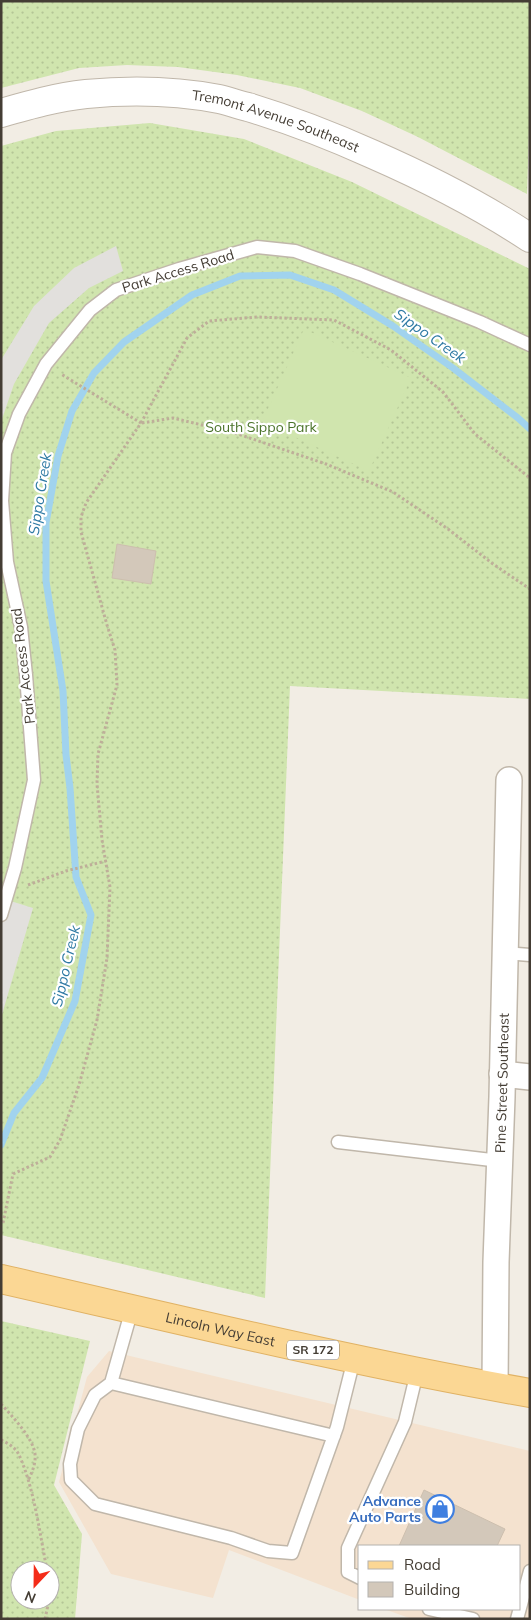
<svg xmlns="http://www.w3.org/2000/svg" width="531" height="1620" viewBox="0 0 531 1620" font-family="Mulish,sans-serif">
	<defs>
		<pattern id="grass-dots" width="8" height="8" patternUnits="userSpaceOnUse" patternTransform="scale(1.25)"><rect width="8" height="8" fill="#d0e5ae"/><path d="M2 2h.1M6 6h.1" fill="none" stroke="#b4c596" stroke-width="1.8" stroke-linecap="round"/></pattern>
	</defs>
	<rect width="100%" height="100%" fill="#f2ede4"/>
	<path fill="#f4e2cf" d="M109,1351L530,1451V1619H412L384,1609H520V1546H360V1600L229,1550L213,1598L111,1574L59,1482L87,1377Z"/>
	<path fill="url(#grass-dots)" fill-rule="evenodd" d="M1,1H530V96L527,194L418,137L362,111L300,88L237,75L178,67L127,65L79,68L1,88Z
		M150,123L244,139L352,182L530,269V699L290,686L265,1298L1,1235V146L56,131Z
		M1,1321L90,1341L54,1485L82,1534L75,1619H1ZM20,1570H50V1600H20Z"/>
	<path fill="#d0e5ae" d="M304,329L411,378L369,471L262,422Z"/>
	<path fill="#e2e0dd" d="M116,246L123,271L89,288L49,323L14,384L1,422V360L34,306L74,268Z
		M1,898L33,908L1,1018Z"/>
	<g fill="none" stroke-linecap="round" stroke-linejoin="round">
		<path stroke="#a1d3ee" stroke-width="7" d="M1,1145L14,1113L42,1078L75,1001L91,915L76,877L70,788L66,755L63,691L46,581V523L58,456L72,411L94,373L124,342L192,295L240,276L290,275L334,290L393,326L453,368L518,418L530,429"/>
	</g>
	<path fill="#d3c8ba" stroke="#cdbfae" d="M117,544L156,551L151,584L112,578Z
		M424,1490L505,1529L497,1546H399Z"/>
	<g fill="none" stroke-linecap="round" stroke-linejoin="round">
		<defs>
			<path id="service" d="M1,915L15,868L34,780L26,675L21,627L7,562L2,501L5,453L19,414L46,364L90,310L116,290L179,269L257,247L295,251L360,274L480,322L530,345
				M505,953L530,955
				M338,1142L500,1161
				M132,1309L111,1383L95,1395L78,1429L70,1464L71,1480L95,1504L231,1538L268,1551L292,1553L337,1427L354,1359
				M111,1383L334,1436
				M360,1578L348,1572V1548L405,1422L417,1372
				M429,1609L473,1619
				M517,1619L530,1571"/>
			<g id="minor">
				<path d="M502,1074L530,1077"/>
				<path id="s1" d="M495,1387L496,1262L502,1097L509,780"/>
			</g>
			<g id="tertiary">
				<path id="s2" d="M1,113C29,105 57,97 86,94C128,90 177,91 219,99C229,101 238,105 248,107C291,120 332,136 372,154C427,178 480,205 530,238"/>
			</g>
			<g id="primary">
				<path id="s3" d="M1,1279C177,1319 352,1362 530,1393"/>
			</g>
		</defs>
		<use href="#service" stroke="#c0b7aa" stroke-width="15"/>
		<use href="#minor" stroke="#c0b7aa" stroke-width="28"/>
		<use href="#tertiary" stroke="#c0b7aa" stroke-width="30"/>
		<use href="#primary" stroke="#e0b264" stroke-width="30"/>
		<path stroke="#beae99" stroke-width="3" stroke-dasharray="2.5 2.5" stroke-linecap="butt" d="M141,423L187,338L209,321L257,317L334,320L391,350L443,392L475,434L530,478
			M142,423L173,418L235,433L326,464L393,492L448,529L493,564L530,589
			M28,885L66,871L106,861
			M3,1223L13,1174L50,1157L60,1140L79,1085L97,1020L107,958L110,887L102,840L97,784L98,754L117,685L115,650L107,625L81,532V517L86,503L141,423L61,374
			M1,1404C12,1416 33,1438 35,1454C36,1464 32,1472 28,1481
			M1,1440C8,1443 16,1448 19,1455C34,1487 40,1535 47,1570
			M50,1583L51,1589L50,1596
			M45,1619L49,1600"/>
		<use href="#service" stroke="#fff" stroke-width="12"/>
		<use href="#minor" stroke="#fff" stroke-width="25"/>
		<use href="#tertiary" stroke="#fff" stroke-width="28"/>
		<use href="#primary" stroke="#fbd794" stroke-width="28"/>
	</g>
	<defs>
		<symbol id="shop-ring" viewBox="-11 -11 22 22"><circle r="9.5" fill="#fff" stroke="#3f7fe0" stroke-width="1.5"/><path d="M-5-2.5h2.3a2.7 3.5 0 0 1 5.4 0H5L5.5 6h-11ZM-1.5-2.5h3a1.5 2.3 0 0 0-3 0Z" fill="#3f7fe0"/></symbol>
	</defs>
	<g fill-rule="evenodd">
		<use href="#shop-ring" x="424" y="1493" width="32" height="32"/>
	</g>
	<g text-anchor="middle" stroke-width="4.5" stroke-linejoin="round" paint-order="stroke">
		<rect fill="#fff" stroke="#7c7771" stroke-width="1" x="287" y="1340.5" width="52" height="19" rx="4"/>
		<g font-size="12" font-weight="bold" fill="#443d34">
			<text x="313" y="1354">SR 172</text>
		</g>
		<g font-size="14" fill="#443d34" stroke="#fff">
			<text dy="5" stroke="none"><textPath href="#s2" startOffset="281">Tremont Avenue Southeast</textPath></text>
			<text transform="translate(178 271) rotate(-17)" y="5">Park Access Road</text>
			<text transform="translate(23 666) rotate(-97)" y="5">Park Access Road</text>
			<text dy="5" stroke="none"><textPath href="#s1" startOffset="304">Pine Street Southeast</textPath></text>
			<text dy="5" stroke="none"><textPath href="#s3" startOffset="225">Lincoln Way East</textPath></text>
		</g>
		<g font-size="14" fill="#4a732a" stroke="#fff">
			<text x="261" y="432">South Sippo Park</text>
		</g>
		<g font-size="14" font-weight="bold" fill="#366cbe" stroke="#fff" text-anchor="end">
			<text x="421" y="1506">Advance<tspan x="421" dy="16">Auto Parts</tspan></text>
		</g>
		<g font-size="15" font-style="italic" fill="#2f7aa4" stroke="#fff">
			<text transform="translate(430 336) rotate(35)" y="5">Sippo Creek</text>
			<text transform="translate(40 494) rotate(-81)" y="5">Sippo Creek</text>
			<text transform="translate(66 966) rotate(-77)" y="5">Sippo Creek</text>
		</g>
	</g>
	<rect width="531" height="1620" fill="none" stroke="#443d34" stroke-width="5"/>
	<rect x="358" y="1545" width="162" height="65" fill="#ffffff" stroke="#b4b1ae"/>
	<rect x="368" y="1561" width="25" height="8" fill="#fbd794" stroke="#b4b1ae"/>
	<text x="404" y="1570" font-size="15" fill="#443d34">Road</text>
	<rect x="368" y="1582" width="25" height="15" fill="#d3c8ba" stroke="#b4b1ae"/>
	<text x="404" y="1595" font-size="15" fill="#443d34">Building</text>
	<g transform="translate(35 1585) rotate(202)"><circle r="24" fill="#ffffff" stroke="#b4b1ae"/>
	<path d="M0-4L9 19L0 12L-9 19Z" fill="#f42c19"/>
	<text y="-8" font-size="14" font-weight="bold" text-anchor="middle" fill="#443d34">N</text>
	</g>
</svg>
